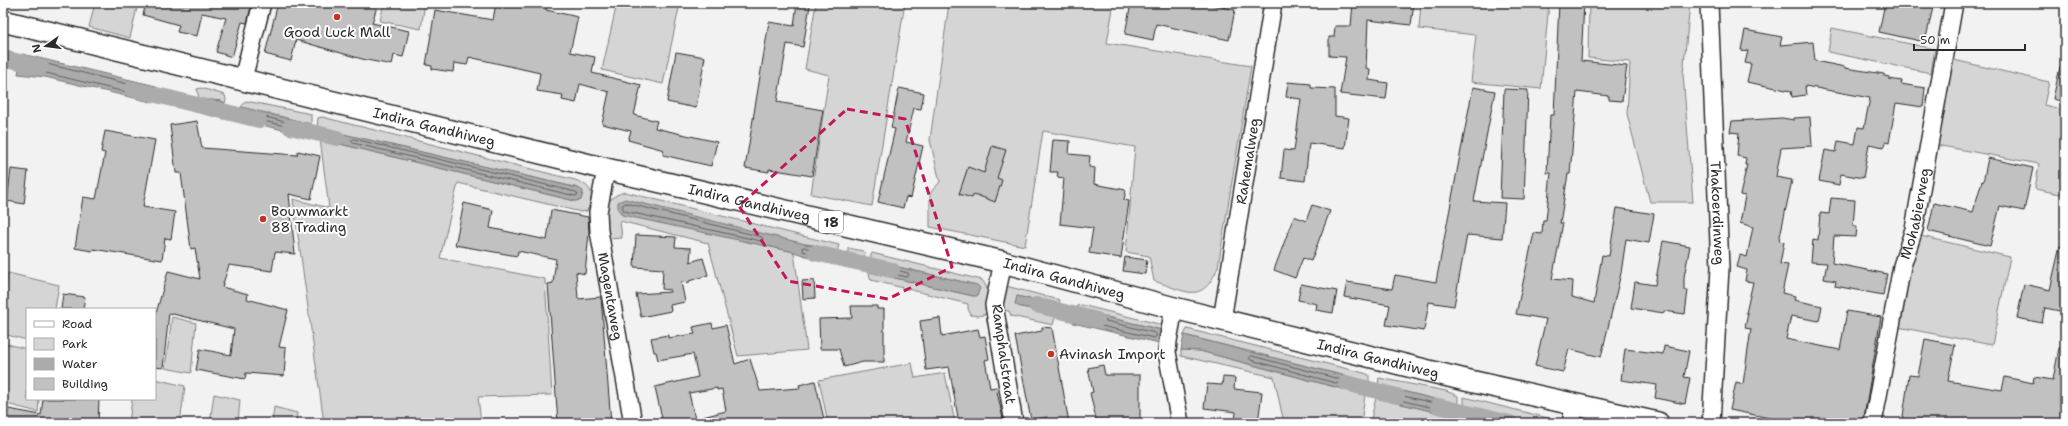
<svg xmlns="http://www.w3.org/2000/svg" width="2068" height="426" viewBox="0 0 2068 426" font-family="'Shantell Sans',sans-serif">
	<rect width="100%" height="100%" fill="#f2f2f2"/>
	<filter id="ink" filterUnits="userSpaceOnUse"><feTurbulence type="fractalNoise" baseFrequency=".025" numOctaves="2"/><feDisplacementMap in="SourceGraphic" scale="8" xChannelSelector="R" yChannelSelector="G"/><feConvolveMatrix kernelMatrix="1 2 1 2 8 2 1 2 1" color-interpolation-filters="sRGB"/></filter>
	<g filter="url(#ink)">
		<path fill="#d5d5d5" stroke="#808080" d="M95,3H138L130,38L89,27Z
			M384,3H425L421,29L380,21Z
			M617,3H680L663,84L602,70Z
			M816,3H905L872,206L811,194L829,75L805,69Z
			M949,3H1114L1107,43L1251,66L1218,267C1202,306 1186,291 1154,281L1149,256L1126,252L1135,147L1043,131L1025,246L930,227V193L940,182L930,140Z
			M1421,3H1549L1541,89L1471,82L1476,35L1419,29Z
			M1589,3H1690L1683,74L1693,202H1650L1627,114L1630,62L1588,58Z
			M1832,28L1935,49L1931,73L1828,52Z
			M1954,60L2049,82L2044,105L2065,110V195L2035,189L2039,164L1936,145Z
			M201,88L225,95L226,100L225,103L221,101L199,99L197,89Z
			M246,101L311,114V124L241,107Z
			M322,117L575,180C593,186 595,195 587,211L581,212L458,183L440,258L545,279L552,395L478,397L481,423H324L293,199L329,208L320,139L575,201L581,200L583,192L578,188L317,128L318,118Z
			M625,192L839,245L837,252L814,245L705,232L794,252L807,350L738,356L708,243L620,221L622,238L607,239C606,219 599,198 625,192Z
			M1921,236L2010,257L1992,345L1898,327L1907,277Z
			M848,248L863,251L865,254L863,260L861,257L848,254Z
			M872,253L982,280C990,289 988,301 989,313L979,316L971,315L968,309V304L871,280L869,274L870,271L873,273L973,296L976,285L872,261L870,258Z
			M8,273L59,285L55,309H27V340L3,334V302Z
			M1006,286L1060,300L1059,306L1017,296L1018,306L1056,315L1053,325L1011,316L1009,311L1001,310Z
			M1081,305L1163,325L1162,330L1077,310V306Z
			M172,317L196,323L191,373L165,368Z
			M1187,329L1364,373L1369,375V382L1184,335Z
			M3,343L27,349V399H39L38,412L3,403Z
			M1181,350L1200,351L1365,395L1361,423H1284L1274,377L1181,356Z
			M912,363L915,378L945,373L955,423H828L819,380Z
			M1379,378L1446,391L1458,396V405L1378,385Z
			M155,379L185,386L180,423H129L132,399H155Z
			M214,394L240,400L238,423H210Z
			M1464,397L1556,420L1561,423H1526L1464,408Z
			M1376,398L1457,417V423H1370Z
			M274,407L297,413L296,423H272Z"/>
		<path fill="#ababab" stroke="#787878" d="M22,54L156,86L151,102L45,77L18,74Z
			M171,91L199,99L221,101L225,103L221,118L167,105Z
			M241,107L311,124L309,136L240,120L239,117Z
			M317,128L578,188L583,191L581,200L575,201L315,138Z
			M625,199L837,252L834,265L794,252L622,215L618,209V202Z
			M848,254L861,257L863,260L861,270L844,267Z
			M872,261L977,285L980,288L977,296H973L873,273L870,271Z
			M1017,296L1059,306L1056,315L1018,306L1015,304Z
			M1077,310L1162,330L1159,343L1073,323Z
			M1184,335L1369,382L1365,395L1200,351L1181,350Z
			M1378,385L1458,405L1457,417L1376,398Z
			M1464,408L1526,423H1484L1465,417Z"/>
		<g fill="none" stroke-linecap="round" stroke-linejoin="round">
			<path stroke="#5e5e5e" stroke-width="1" d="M27,59L148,89L150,91L146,97L46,73L24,70L23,68L24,60Z
				M176,96L198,103L219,105V112L216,113L174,103L173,100Z
				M246,112L305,127L306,129L304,130L245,117L244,114Z
				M354,139L576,192L578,195L575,196L353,143L351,141Z
				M626,203L762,237L763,239L761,241L624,211L622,206Z
				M804,247L830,255L831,258L829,259L803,251L802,248Z
				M877,265L908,273L909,275L907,277L876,270L875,268Z
				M1082,315L1155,333L1157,336L1154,338L1080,321L1079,318Z
				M1252,356L1362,385L1363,388L1361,390L1251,360L1249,358Z
				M1381,391L1452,407L1453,410L1451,412L1382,396Z"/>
			<path stroke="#ababab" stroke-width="16" d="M3,58L41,67
				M132,89L259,120
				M290,127L337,138
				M815,253L892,270
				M1036,305L1097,320
				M1346,383L1397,396
				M1438,406L1510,423"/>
		</g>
		<path fill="#c1c1c1" stroke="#2b2b2b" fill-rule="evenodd" d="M146,3H252L247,23L242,22L232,57L216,52L226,18L202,13L197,36L177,32L179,25L143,15Z
			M278,3H378L372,23L409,31L403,57L394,55L392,65L362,59L296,40L291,61L265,54Z
			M496,3H547L546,10L578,17L570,52L595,57L592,73L641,85L634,115L657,121L655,128L717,142L711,166L663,155L664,150L628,140L631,131L602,124L609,92L580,84L576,103L562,100L563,95L537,91L540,73L469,57L467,65L454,63L453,72L432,69V66L426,65L435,10L493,20Z
			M797,3L810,5L803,47L787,44L777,102L823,110L812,176L769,169V172L745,168L769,22L794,26Z
			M1131,3H1204L1235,10L1229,40L1156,24L1153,40L1125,34Z
			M1353,3H1414L1411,25L1368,20L1366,68L1370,69L1369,80L1388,83L1386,99L1340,94L1346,57L1329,56V37H1334L1335,26H1351Z
			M1559,3H1584L1581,61L1627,66L1622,101L1609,100V96L1577,92L1570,174H1568L1560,223H1563L1552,279L1573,281L1572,297L1594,303L1602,255L1609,256L1617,208L1654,214L1649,243L1626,239L1621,273L1601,357L1569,349L1563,372L1535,366L1546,319L1516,314L1534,233L1542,234L1543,220H1546L1551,173H1547L1548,154L1550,115H1554Z
			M1885,3H1934L1925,42L1879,32Z
			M1745,30L1782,37L1780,45L1813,42L1815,61L1845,67V68L1884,74V76L1890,77L1889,79L1902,81L1901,84L1925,88L1923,107L1896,103L1889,143L1885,142L1884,147L1869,144L1863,178L1841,174L1839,185L1819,181L1825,150L1836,152L1838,141L1855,144L1858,127L1864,128L1870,98L1805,86L1806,95L1792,97L1791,91L1747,82L1751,64L1745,63L1748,51L1741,50Z
			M676,52L705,57L696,108L667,102Z
			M2060,67L2065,68V102L2053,99Z
			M1288,82L1311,84V88L1335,89V116L1349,118L1345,148L1309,143L1305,181L1281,178L1284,150L1294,151L1301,99L1286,97Z
			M1473,87L1495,91L1474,201L1505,203L1502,238L1467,235L1454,306L1429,302L1424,331L1386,325L1390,305L1344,297L1347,282L1392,289L1395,275L1436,282Z
			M899,88L924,93L921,109L914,108L906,142L923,146L911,198L906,197L903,208L878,202L895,129L891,128Z
			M1504,89L1528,90L1524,199L1500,198Z
			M1810,117L1812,146L1781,148L1776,177L1792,180L1779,241L1784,242L1780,264L1788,265L1782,293L1795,296L1794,300L1822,306L1819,321L1791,316L1786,339L1840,350L1847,311L1881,317L1863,423H1794L1730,410L1736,382L1743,384L1751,329L1745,328L1748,313H1746L1753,282L1745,281L1747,270L1737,267L1740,255L1747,257L1753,227L1740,223L1745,196L1740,195L1747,165H1745L1746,158L1737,156L1739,133L1730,132L1732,121L1782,118L1794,120V118Z
			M197,121L202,148L297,155L298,151L320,156L311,199L289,194L295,254L275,252L272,271L229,265L222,287L248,294L247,299L288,310L279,347L286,348L284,376L246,373L245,379L196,370L200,349L231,355L234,329L169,313L163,368L155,367V317L168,271L200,279L195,248L191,249L181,173H176L170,125Z
			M105,131L155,140L143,207L175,212L171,239L165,238L162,260L93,249L92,251L75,248L83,197L96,199L105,153L101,152Z
			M1053,140L1070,141L1069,154L1090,156L1089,167L1095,168L1094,184L1126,190L1124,200L1129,201L1121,258L1089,253L1093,228L1060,224L1064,178L1057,177L1058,172H1050Z
			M992,146L1006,150L997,178L1002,180L995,202L974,194L972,198L959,194L968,167L984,173Z
			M1988,158L2033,168L2024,211L2000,206L1990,246L1928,231L1934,203L1973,212L1982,181L1983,182Z
			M11,169L28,171L24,204L7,201Z
			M1831,198L1855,200L1853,226H1857L1856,237L1834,236L1832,263L1887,274L1883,295L1835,286L1836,281L1824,279L1827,263L1811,262L1813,239L1818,240L1820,213L1829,214Z
			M464,203L493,210L490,228L547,240L551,210L588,217L589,233L585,274L576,272L578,299L601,297L611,423H558L548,284L553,283L556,259L518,251L517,256L455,245Z
			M1312,205L1330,211L1311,261L1303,258L1295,278L1274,270L1294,216L1306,221Z
			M636,235L676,237L675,247L691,248L690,262L703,258L708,275L689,281V283L681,282L685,302L670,305L671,311L641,317L636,294L670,292V290L662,289L663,269L634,267Z
			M1663,241L1690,246L1684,277V290H1688L1685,314L1664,311V313L1631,308L1635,282L1655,285Z
			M2060,246L2065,247V312L2045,308L2042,323L2017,318L2024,284L2050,290Z
			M1125,257L1147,260L1145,274L1123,271Z
			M814,280L815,298L803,299L802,281Z
			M1301,284L1337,291L1333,313L1316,310L1317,304L1298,300Z
			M63,294L85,297L83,309H61Z
			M851,306H877V309H884V362H863L844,367L839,349H820L819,319L852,318Z
			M940,318L942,336L978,329L980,337L985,336L989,359L985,360L990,388L996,387L1003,419L992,421L993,423H959L949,367L926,370L920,321Z
			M712,323L713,328L726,325L735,364L750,359L760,391L800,388L799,385L815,381L825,423H663L655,387L698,377L693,354L658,360L656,352H654L651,338L668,335V338L695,334L693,327ZM717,388V390L722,389L726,411L695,419L689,393Z
			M1042,327L1052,328L1069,423H1048L1047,417L1031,420L1015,336L1042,331Z
			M1925,339L1955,345L1948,381L2002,390L2005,377L2033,383L2034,377L2053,380L2059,348H2065V423H1902L1909,375L1918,376Z
			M1664,346L1689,351L1684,377L1690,378L1685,404L1655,398L1657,385L1621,380L1625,349L1663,354Z
			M1103,365L1105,375H1140V423H1097L1090,393L1093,392L1088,368Z
			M1223,377L1235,378L1234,389L1262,392L1258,423H1235L1236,412L1204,408L1207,384L1222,385Z
			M43,399H99L98,423H3V408L41,415Z"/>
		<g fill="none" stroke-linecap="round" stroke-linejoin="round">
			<defs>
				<g id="minor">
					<path id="s1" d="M1709,3L1720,268L1711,423"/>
					<path d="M243,79L262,3"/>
					<path id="s2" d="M606,169L598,212L599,231L633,423"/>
					<path d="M1003,262L994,305L1014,423"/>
					<path d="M1174,308L1168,341L1167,352L1180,423"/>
					<path id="s3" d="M1222,320L1273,3"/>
					<path d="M1571,423L1575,403"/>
					<path id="s4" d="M1873,423L1902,266L1914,229L1954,3"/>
				</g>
				<g id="major">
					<path id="s5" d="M3,21L606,169L1003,262L1174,308L1461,379L1658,423"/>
				</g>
			</defs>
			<use href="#minor" stroke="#2b2b2b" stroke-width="20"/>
			<use href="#major" stroke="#2b2b2b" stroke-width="24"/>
			<use href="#minor" stroke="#fff" stroke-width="17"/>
			<use href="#major" stroke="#fff" stroke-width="21"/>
		</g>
	</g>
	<path fill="none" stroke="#c2185b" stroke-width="3" stroke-dasharray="8 5" stroke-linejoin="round" d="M847,109L905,119L952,267L888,299L788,281L739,206Z"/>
	<g fill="#c8321e" stroke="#fff" stroke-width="1.5">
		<circle cx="337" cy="17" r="4"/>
		<circle cx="263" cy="219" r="4"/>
		<circle cx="1051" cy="354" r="4"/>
	</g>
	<g text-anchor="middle" stroke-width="4" stroke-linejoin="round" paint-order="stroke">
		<rect fill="#fff" stroke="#6b6b6b" stroke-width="1" x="819" y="211" width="24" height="22" rx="3"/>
		<g font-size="13" font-weight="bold" fill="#2b2b2b">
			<text x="831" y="227">18</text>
		</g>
		<g font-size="14" fill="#2b2b2b" stroke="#fff" text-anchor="start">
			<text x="337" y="37" text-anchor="middle">Good Luck Mall</text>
			<text x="271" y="216">Bouwmarkt<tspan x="271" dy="16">88 Trading</tspan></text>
			<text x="1059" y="359">Avinash Import</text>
		</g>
		<g font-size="14" fill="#2b2b2b" stroke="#fff">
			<text dy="5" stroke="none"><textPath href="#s5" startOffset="444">Indira Gandhiweg</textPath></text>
			<text dy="5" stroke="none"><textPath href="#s3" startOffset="161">Rahemalweg</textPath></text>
			<text dy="5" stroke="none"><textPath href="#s5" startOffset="768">Indira Gandhiweg</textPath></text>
			<text dy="5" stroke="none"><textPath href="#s1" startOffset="210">Thakoerdinweg</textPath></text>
			<text dy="5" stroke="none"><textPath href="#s4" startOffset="214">Mohabierweg</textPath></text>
			<text dy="5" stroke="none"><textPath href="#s5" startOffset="1092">Indira Gandhiweg</textPath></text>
			<text dy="5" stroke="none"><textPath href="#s2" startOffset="129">Magentaweg</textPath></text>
			<text transform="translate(1004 354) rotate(82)" y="5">Ramphalstraat</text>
			<text dy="5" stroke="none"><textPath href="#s5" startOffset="1416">Indira Gandhiweg</textPath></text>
		</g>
	</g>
	<rect width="2068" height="426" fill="none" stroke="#fff" stroke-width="16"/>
	<rect x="8" y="8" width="2052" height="410" fill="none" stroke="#2b2b2b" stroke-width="1.5" filter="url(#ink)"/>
	<rect x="26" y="308" width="130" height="92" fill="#ffffff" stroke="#aaaaaa"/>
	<rect x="34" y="321" width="20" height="6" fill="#ffffff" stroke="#aaaaaa"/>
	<text x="62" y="328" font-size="12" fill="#2b2b2b">Road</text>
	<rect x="34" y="338" width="20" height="12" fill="#d5d5d5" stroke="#aaaaaa"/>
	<text x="62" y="348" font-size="12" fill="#2b2b2b">Park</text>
	<rect x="34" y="358" width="20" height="12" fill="#ababab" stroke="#aaaaaa"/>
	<text x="62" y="368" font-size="12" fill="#2b2b2b">Water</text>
	<rect x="34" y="378" width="20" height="12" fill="#c1c1c1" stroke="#aaaaaa"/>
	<text x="62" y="388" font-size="12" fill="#2b2b2b">Building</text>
	<g transform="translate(46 46) rotate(256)" stroke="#ffffff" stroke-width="3" paint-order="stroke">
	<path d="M0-3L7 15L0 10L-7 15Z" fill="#2b2b2b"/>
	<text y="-6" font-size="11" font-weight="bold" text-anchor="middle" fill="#2b2b2b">N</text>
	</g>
	<path d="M1914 44v6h111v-6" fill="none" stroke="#2b2b2b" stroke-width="2"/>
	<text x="1920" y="44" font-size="12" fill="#2b2b2b" stroke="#ffffff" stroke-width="3" paint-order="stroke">50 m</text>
</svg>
